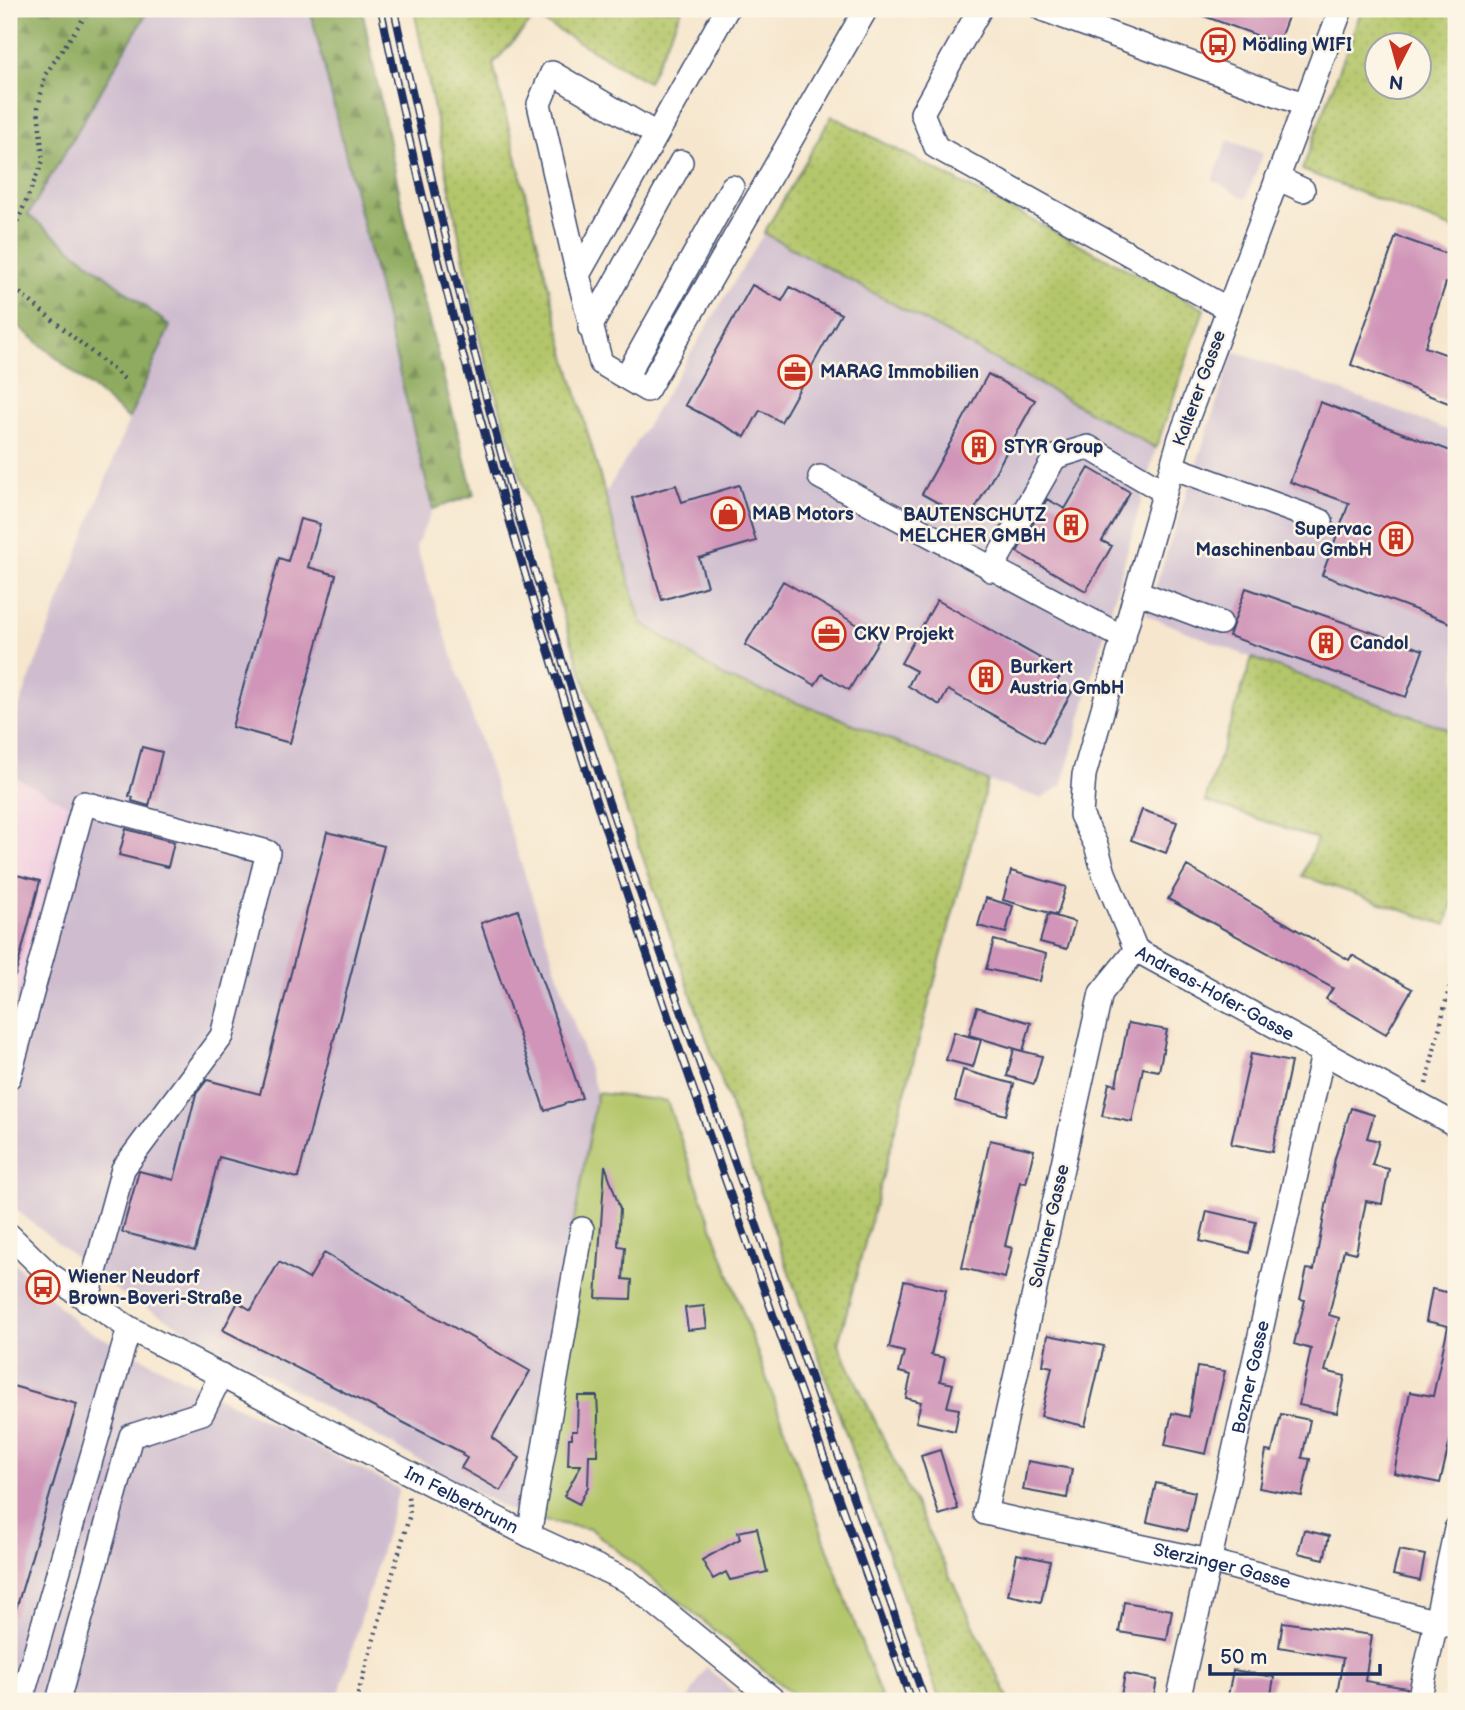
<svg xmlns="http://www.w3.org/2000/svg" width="1465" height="1710" viewBox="0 0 1465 1710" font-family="'Balsamiq Sans',sans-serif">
	<defs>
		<pattern id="grass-dots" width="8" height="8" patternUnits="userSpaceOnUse" patternTransform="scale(1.75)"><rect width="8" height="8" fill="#b4c66a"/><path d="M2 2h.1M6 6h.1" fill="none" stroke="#9aaa5e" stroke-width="1.8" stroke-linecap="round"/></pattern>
		<pattern id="forest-firs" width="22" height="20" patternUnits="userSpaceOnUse" patternTransform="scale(1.75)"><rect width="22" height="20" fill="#8fab5e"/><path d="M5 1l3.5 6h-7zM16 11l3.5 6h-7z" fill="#748c51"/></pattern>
	</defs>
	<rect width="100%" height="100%" fill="#fcf5e5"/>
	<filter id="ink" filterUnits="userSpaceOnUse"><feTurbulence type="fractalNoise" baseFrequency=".0143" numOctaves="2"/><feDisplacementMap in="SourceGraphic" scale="14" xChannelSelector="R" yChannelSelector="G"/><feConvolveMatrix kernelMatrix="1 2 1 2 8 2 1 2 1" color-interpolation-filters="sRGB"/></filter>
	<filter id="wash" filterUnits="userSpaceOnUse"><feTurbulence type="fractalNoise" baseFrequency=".00686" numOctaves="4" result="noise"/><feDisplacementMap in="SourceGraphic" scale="28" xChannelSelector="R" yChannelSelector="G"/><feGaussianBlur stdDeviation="1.57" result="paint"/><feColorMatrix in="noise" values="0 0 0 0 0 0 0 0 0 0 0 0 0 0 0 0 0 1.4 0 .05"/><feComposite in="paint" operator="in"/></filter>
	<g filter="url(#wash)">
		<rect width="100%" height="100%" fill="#f6e6cd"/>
		<path fill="#f2cfe1" d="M9,774L69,805L9,1030Z"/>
		<path fill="#cfbdcf" d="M149,9H310L433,509L416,546L597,1093L521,1517L117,1291L9,1204V1030L68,805L9,774V733L129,419L170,326L27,216Z
			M1228,140L1263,153L1246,199L1213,180Z
			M764,233L1156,448L1062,786L1041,798L988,781L837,717L726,678L641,622L605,494Z
			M1234,351L1456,433V732L1252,658L1146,615Z
			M9,1257L78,1325L399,1489L337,1701H9Z
			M706,1667L744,1701H687Z"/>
		<path fill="url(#grass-dots)" stroke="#687a64" stroke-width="2" fill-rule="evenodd" d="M414,9H682L648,82L535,17L493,64L566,356L641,622L726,678L837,717L988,781L838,1344L1010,1701H940L628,815L570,637L481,345Z
			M1362,9H1456V230L1302,170ZM1378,46H1420V88H1378Z
			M832,116L1204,309L1156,448L764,233Z
			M1252,658L1456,732V888L1446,925L1302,876L1317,839L1205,801Z"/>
		<path fill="url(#forest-firs)" stroke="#556d5e" stroke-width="2" d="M9,9H149L28,215L170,326L129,419L9,318Z
			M310,9H362L413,260L474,495L433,509Z"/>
		<path fill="#b4c66a" stroke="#687a64" stroke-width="2" d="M597,1093L667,1101L881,1697L872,1701H801L591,1529L521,1517Z"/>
		<g id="blocks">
			<path fill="#d095b8" d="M1190,9H1291L1278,43L1190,11Z
				M1396,236L1456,257V287L1446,283L1425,347L1456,358V406L1351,365Z
				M752,285L782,301L790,287L841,314L781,422L760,410L745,437L685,405Z
				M988,374L1035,400L969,520L922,494Z
				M1320,402L1456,453V625L1322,575L1349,503L1290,482Z
				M1089,468L1130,492L1102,541L1112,546L1086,591L1017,552L1047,499L1065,509Z
				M676,485L682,502L739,485L756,541L699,558L707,586L662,600L632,498Z
				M300,519L320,524L308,567L336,575L290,743L232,727L279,558L288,561Z
				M783,581L880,638L849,690L822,674L815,685L745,645Z
				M1246,588L1423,650L1406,697L1229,636Z
				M937,600L1063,671L1056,683L1072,692L1043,743L948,690L940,705L908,686L916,671L901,663Z
				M142,747L162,752L149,806L132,801L133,797L129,796Z
				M1142,810L1177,822L1166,853L1131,840Z
				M126,829L174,842L168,867L119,855Z
				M327,832L384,846L298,1178L219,1157L195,1251L122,1232L139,1171L174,1180L196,1094L207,1080L260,1094Z
				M1187,866L1349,960L1352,955L1412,989L1386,1034L1326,999L1333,988L1168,899Z
				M1011,871L1066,887L1057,915L1003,900Z
				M9,873L40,881L15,976L9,975Z
				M986,898L1013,906L1006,933L978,926Z
				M518,910L582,1098L545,1111L481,923Z
				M1048,914L1075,922L1067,949L1040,942Z
				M994,940L1046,954L1040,981L986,969Z
				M977,1007L1031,1023L1023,1051L969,1035Z
				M1128,1023L1167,1030L1159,1071L1143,1068L1132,1122L1102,1116L1109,1083L1116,1085Z
				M954,1032L981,1040L973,1067L946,1060Z
				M1014,1049L1042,1056L1034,1084L1007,1076Z
				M1251,1054L1291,1062L1272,1152L1231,1144Z
				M963,1070L1014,1084L1006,1115L955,1101Z
				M1351,1108L1374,1115L1367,1138L1379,1141L1372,1165L1389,1169L1382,1204L1366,1201L1356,1253L1344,1250L1329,1315L1339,1318L1325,1371L1345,1376L1337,1413L1299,1405L1311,1349L1294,1344L1305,1300L1300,1299L1307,1269L1314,1270L1335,1158Z
				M990,1140L1034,1150L1026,1183L1020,1182L1005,1246L1012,1248L1005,1278L962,1268Z
				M605,1165L620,1209L618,1246L625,1247L623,1279L632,1280L631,1299L596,1298Z
				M1207,1211L1256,1222L1249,1253L1200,1241Z
				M324,1253L530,1371L492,1438L520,1458L501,1491L461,1468L467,1458L462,1455L463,1453L223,1330L238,1302L251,1310L279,1262L309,1279Z
				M904,1281L946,1290L931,1355L945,1358L940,1381L953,1384L947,1407L959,1409L955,1431L916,1422L921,1402L906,1398L911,1375L899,1372L904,1352L889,1348Z
				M1432,1289L1456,1294V1432H1452L1440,1483L1394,1473L1410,1392L1433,1396L1448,1326L1426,1321Z
				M704,1306L707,1328L688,1330L685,1308Z
				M1048,1335L1104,1346L1085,1426L1041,1416L1052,1367L1043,1365Z
				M1197,1367L1225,1371L1206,1454L1165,1445L1172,1413L1189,1417Z
				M9,1385L77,1404L14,1616L9,1615Z
				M578,1396H597L598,1415L597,1455H589L588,1487L579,1504L564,1496L581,1465H568L569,1438H572V1431H577Z
				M1281,1414L1310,1420L1302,1458L1310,1459L1302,1496L1259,1488L1266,1451L1272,1452Z
				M940,1450L958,1509L939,1515L921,1456Z
				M1028,1461L1072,1469L1067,1498L1023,1490Z
				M1156,1483L1195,1492L1187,1531L1147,1522Z
				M757,1528L767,1572L730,1580L726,1572L713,1579L702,1560L740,1539L738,1532Z
				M1304,1530L1329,1536L1324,1559L1298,1553Z
				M1399,1550L1425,1555L1420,1581L1393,1575Z
				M1017,1554L1050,1561L1041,1602L1008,1595Z
				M1124,1602L1172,1610L1167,1640L1119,1632Z
				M1283,1622L1372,1635L1365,1681L1407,1688L1405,1701H1336L1343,1658L1279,1647Z
				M1233,1670L1274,1677L1270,1701H1227Z
				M1125,1674L1157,1680L1153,1701H1120Z"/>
		</g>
	</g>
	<g filter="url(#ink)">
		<use href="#blocks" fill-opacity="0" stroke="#3c4a6f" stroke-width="2"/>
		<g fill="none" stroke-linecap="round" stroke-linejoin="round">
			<defs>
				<g id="minor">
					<path d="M727,9L578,275L601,363L647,390L866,9"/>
					<path d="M980,9L922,113L936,147L1228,309"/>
					<path d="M1042,9L1306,105"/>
					<path id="s1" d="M1341,9L1180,438L1084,775L1081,815L1096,845L1104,873L1136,950L1456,1125"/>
					<path d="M1277,178L1303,190"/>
					<path d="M578,275L539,104L552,73L656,134"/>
					<path d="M590,328L681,162"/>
					<path d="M626,377L732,187"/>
					<path d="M1172,467L1321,521"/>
					<path d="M820,477L1124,638"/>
					<path d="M991,570L1055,457L1088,447L1165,492"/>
					<path d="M1137,592L1220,623"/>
					<path id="s2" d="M1136,950L1101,993L985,1513L1209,1561L1456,1627"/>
					<path d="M9,1077L84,803L268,852L222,1036L123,1169L87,1301"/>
					<path id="s3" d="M9,1235L49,1274L129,1328L529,1535L628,1581L775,1701"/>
					<path d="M529,1535L582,1229"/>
					<path d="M21,1701L129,1328"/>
					<path d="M58,1701L131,1436L202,1413L221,1375"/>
					<path id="s4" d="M1178,1701L1323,1054"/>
					<path d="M1419,1701L1456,1529"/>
				</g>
			</defs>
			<use href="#minor" stroke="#3c4a6f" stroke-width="26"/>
			<path stroke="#3c4a6f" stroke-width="4.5" stroke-dasharray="2 5" stroke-linecap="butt" d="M9,241L43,161L38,108L45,75L90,9
				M9,284L128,382
				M1426,1084L1456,960
				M356,1701L410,1514L408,1496"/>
			<use href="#minor" stroke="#fff" stroke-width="23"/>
			<defs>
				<path id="rail" d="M381,9C500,590 714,1144 911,1701
					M394,9C430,177 470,345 517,511C572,703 639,891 705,1079C778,1286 852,1494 925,1701"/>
			</defs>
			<use href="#rail" stroke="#1b2f5e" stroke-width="8"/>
			<use href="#rail" stroke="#fcf5e5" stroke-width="5" stroke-dasharray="16" stroke-linecap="butt"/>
		</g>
	</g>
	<defs>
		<symbol id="bus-ring" viewBox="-11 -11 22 22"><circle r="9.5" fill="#fcf5e5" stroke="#c8321e" stroke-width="1.5"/><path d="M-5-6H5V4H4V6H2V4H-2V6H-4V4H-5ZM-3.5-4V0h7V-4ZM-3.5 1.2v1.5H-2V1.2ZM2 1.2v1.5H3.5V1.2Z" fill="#c8321e"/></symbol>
		<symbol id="office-ring" viewBox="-11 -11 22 22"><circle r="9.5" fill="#fcf5e5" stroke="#c8321e" stroke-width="1.5"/><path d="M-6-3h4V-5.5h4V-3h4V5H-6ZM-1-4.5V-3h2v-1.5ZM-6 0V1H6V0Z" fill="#c8321e"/></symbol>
		<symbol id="building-ring" viewBox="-11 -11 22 22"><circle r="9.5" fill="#fcf5e5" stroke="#c8321e" stroke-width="1.5"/><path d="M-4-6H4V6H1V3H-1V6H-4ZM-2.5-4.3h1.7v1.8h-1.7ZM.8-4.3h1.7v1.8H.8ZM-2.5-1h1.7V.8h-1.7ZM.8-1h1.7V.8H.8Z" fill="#c8321e"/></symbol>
		<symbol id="shop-ring" viewBox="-11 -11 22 22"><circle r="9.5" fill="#fcf5e5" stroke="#c8321e" stroke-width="1.5"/><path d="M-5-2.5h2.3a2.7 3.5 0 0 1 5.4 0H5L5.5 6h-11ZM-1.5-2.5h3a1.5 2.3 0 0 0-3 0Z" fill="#c8321e"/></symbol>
	</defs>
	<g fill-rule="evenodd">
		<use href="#bus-ring" x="1199" y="26" width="38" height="38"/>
		<use href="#office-ring" x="776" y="353" width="38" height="38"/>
		<use href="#building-ring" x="960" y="428" width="38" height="38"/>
		<use href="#shop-ring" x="709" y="495" width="38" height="38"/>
		<use href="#building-ring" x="1052" y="506" width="38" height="38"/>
		<use href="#building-ring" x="1377" y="520" width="38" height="38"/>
		<use href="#office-ring" x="810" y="615" width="38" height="38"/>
		<use href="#building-ring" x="1307" y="624" width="38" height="38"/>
		<use href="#building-ring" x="967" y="658" width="38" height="38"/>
		<use href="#bus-ring" x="24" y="1268" width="38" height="38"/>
	</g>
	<g text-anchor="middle" stroke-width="5" stroke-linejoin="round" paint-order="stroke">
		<g font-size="18" font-weight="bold" fill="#1b2f5e" stroke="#fcf5e5" text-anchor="start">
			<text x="1242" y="51">Mödling WIFI</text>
			<text x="820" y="378">MARAG Immobilien</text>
			<text x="1004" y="453">STYR Group</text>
			<text x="752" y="520">MAB Motors</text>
			<text x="1046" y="521" text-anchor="end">BAUTENSCHUTZ<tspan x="1046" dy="21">MELCHER GMBH</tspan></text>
			<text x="1372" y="535" text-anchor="end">Supervac<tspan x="1372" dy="21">Maschinenbau GmbH</tspan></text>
			<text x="854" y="640">CKV Projekt</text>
			<text x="1350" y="649">Candol</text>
			<text x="1010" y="673">Burkert<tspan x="1010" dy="21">Austria GmbH</tspan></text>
			<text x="68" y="1283">Wiener Neudorf<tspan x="68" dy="21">Brown-Boveri-Straße</tspan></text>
		</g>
		<g font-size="18" fill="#1b2f5e" stroke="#fcf5e5">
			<text transform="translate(1199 388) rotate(-70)" y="6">Kalterer Gasse</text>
			<text dy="6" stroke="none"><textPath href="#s1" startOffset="1085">Andreas-Hofer-Gasse</textPath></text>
			<text transform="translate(1049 1226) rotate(-77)" y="6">Salurner Gasse</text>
			<text dy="6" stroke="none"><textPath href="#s4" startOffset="332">Bozner Gasse</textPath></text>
			<text dy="6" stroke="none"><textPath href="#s3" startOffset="527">Im Felberbrunn</textPath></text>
			<text dy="6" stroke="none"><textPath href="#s2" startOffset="831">Sterzinger Gasse</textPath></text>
		</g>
	</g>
	<rect width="1465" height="1710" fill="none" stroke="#fcf5e5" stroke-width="35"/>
	<g transform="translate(1398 66) rotate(186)"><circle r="33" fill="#fcf5e5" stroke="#a2a6af" stroke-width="2"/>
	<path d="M0-5L12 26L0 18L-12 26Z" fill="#c8321e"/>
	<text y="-10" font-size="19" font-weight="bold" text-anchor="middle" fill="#1b2f5e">N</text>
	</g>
	<path d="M1210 1664v10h170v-10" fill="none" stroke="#1b2f5e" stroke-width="3.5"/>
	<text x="1220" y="1664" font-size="21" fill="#1b2f5e" stroke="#fcf5e5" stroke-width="5" paint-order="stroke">50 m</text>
</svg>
